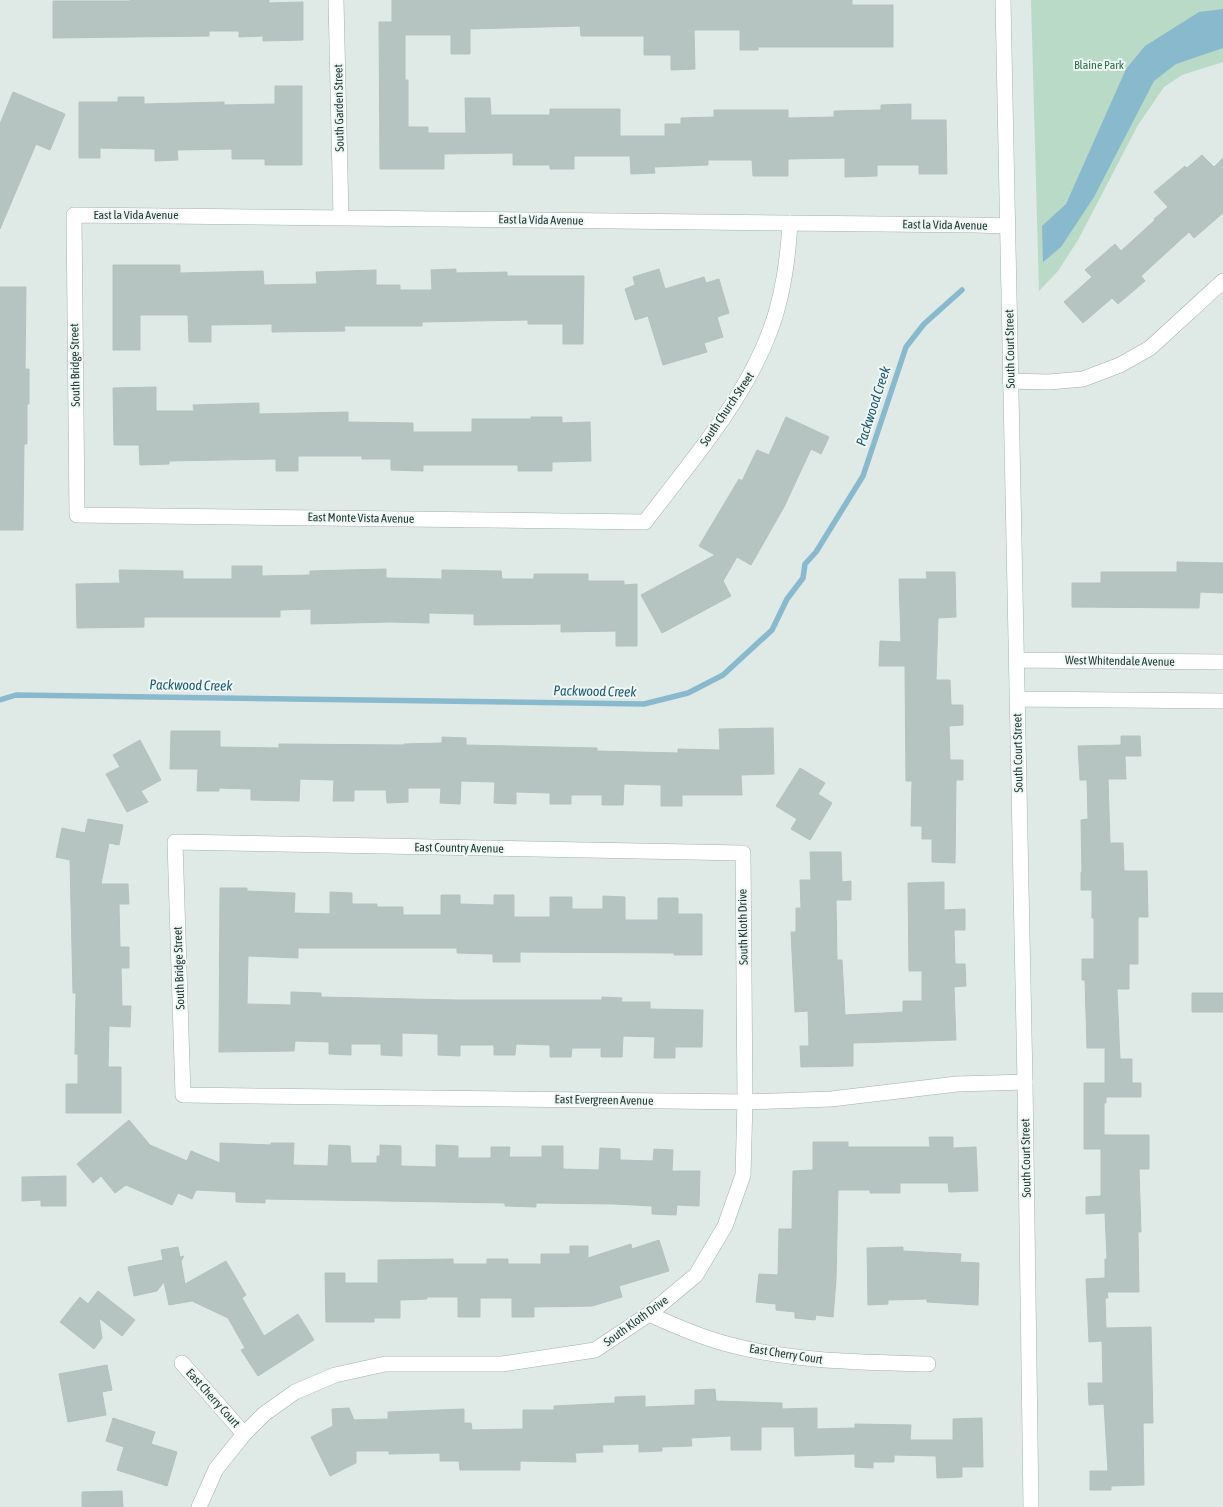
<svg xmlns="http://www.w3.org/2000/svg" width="1223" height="1507" viewBox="0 0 1223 1507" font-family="'Asap Condensed',sans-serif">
	<rect width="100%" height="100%" fill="#dfeae6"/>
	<path fill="#b9dac6" d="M1031,0H1223V62L1182,75L1164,87L1138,125L1078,240L1058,271L1039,291Z"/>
	<path fill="#89b9cd" d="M1223,9V48L1176,64L1154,81L1094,197L1061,247L1043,262L1042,226L1066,204L1126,69L1145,46L1199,12Z"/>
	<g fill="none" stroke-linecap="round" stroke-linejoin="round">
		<path stroke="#89b9cd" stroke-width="5.5" d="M0,700L16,695L644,704L688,693L723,675L772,630L787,599L803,578L805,564L816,552L863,476L906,347L924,324L962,290"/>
	</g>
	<path fill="#b5c4c0" stroke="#b2c3be" d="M130,0H269V3L303,2V40L263,41V36L239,37V31H209V36L53,38V1H130Z
		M392,0H852V5H893V47H758V50H740V30H694L695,69L671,70V55H644V36H581L580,26L470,29V54H451V35H405V80H408V127H428V133H466L465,98H490L491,115H550V109H620V136H665V124H681V118L714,117V110H788V118L834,117V111L881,110V105L911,104V120H946L947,174H919V165H877V176L845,177V158L788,159V176H753L752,160H708V165L654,167L655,173L631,174L630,156H574V169H550V165H513V153L444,154V169H380L379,22H392Z
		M275,86H302V165H265V159H232V149L177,150L178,160L155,161V149L100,148V158H79V102H118V97H144V104L224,102V105L275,104Z
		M13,92L65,114L50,150L36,144L0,229V124Z
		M1202,155L1214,167L1223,158V213L1194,238L1189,232L1141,276L1145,281L1118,304L1112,298L1083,323L1064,302L1092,277L1085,270L1115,244L1121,251L1155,220L1154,219L1168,207L1154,192L1185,166L1187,168Z
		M113,265H180V273L263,271L264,285L317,284L316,272L376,270V285H400V290H432L431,270L456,269V273L507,272V276H584L583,344H563V324H528V320L422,322V326H344L345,331L272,332V324L211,325V342H189L188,315H140V350H113Z
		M659,269L665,289L704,277L706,283L719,279L729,313L717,317L723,337L704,343L707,352L663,365L648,316L635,320L625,289L635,285L633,277Z
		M0,287H26L25,369H29V404H27V444H24L23,530H0Z
		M156,387V411H194L193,405L259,403V414L348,412V422L413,423V432H472V419H531V417H562V423L590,422L591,461L552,462V471H518V465H423V471L391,470V459H362V456H298V471H276V459L169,461V464L140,465L139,445H114L113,388Z
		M786,417L829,437L821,454L811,449L784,507L751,565L737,557L723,581L731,596L662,633L641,595L715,555L699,546L739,479L742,481L757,450L769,455Z
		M1177,562L1223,563V593L1200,592L1199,608L1072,607V583H1101V572H1177Z
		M232,566H262V576L310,575V571L386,569V578L442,579V570L501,571L502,579H534V574H588V581H624V585L637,584V646H616V631L561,632V624L474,625V614L429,613V623L390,622L311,624V609L280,610V617H144V627L77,628L76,584L120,583L119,570L183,571V579H232Z
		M926,572H955L956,617L938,618L936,680H950L951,705H963V725L949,726L950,760H963V780H956L955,863L932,862V839H922V826H911L912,781H906L905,666H879L880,641L901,642L899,579H927Z
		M773,728L774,774L741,775L742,795H682V806H661V785L624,784L623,805H602V795H571V804H550V793L516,792V804L494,803L495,782L461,781L460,804L440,803L441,788H408V802L387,803L386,790H354V801H333L334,780L300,779L299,801L251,800V789L219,788V791H197L198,769H170L171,731H220V747L279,748V744L404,745V744L442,743V737L466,738V745L597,748V751L678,753V749L720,750L719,729Z
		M1121,736H1140L1141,756H1125L1126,779H1108L1110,843H1123L1124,871H1147L1148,917H1138V964H1129V989H1117L1120,1059H1132V1083H1141V1097H1106V1103H1104V1135H1149V1169H1139L1141,1232H1138L1139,1292H1107L1108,1298H1105L1106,1328L1151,1327L1153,1423H1143L1144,1485L1111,1486V1490H1090V1471H1108L1104,1404L1089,1405L1088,1383H1103L1102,1341L1089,1342L1086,1279L1105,1278V1259H1107L1105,1213L1086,1214V1197L1101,1196V1149H1084V1083H1105V1048H1087L1085,980H1082V959H1094V918H1092V890H1081V872H1082L1081,820L1088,819L1087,780H1080L1078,746L1121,745Z
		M140,740L161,780L141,791L148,802L127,812L106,774L120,767L113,755Z
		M800,768L825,783L818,794L832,803L810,840L791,829L797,819L776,806Z
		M88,819L123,825L119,845L109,843L101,884H128L129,904H119L120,947H129V968H121L122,1006H131L130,1027L109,1026L108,1067H121V1113H66V1084H78V1054H75L76,993H73L70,860L56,857L62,828L85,833Z
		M810,852H841L842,882L851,881V900H836L837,960H842L845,1015L903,1012V1001H922V971H909L908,883L944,882V910L965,909V930H954L955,964H965L966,986L954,987L956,1040L853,1043V1066L801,1067L800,1046H809L808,1011L795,1012L791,932H796V908H801L800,880H811Z
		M220,888H247V891L295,893L294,913L330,914V892L352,893V904H377V907H403V915H441V895H460V904L494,905V895H514V917H550V897H572V909H603V896L625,897V920H658V898H678V914H702V955H674V953L520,952V962H493V954L457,953V948H298V958L248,956L247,1004L291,1005V992L321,993V997L456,1000H602V997L622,998L621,1002H650V1009L703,1010L702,1047H675V1058H654L655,1037L623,1036L622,1057H601V1048H572L571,1057H550V1045L516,1044L515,1055H494V1045H460V1056L438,1055V1034L402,1033V1056L381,1055V1044H351V1055L329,1054V1042L295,1041L294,1051L219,1052Z
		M1192,993H1223V1012H1192Z
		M129,1120L150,1145L187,1161L191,1151L220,1163V1143L271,1145V1143H294L293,1165L328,1166L329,1145L350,1146L351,1163H377V1156H380V1145L401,1146V1166L436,1167V1145L458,1146V1158H491V1147H510L509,1157H542V1146H563V1169L599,1170L600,1148L620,1149V1160L653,1161L654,1149L673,1150L672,1171H700L699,1206L677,1205L676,1215L652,1214V1206L615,1204L536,1203V1207L505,1206V1203L265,1199V1203L236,1202V1192L196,1190L192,1199L178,1193L172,1205L126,1185L115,1193L101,1176L93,1183L77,1164Z
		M929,1137H953V1148L976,1147L978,1191L949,1192L948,1183H900V1193H870V1190H838L836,1280L833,1317L816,1315L815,1320L795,1318V1312L776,1310V1304L756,1302L759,1274L778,1275L779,1229H792L793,1171L813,1170V1142H848V1147H930Z
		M66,1176V1206H41V1200L22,1201V1177Z
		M659,1240L669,1271L619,1286L622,1297L592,1306L534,1307V1317H512V1298H480V1317H458V1297H427V1299L400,1300V1318H374V1322H326L325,1273H345V1283H378V1260L453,1259V1264H487V1259H508V1264H541V1254H570V1246H588V1258L631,1244L632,1249Z
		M178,1247L180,1257L184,1256L181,1261L185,1284L226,1261L246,1295L242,1298L264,1336L298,1314L314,1340L258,1376L241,1350L245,1348L228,1318L192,1301L169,1305L164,1282L157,1291L134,1296L128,1267L163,1260L161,1250Z
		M903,1247V1251L961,1254L960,1262L979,1263L978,1305L927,1302V1299L888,1300V1304L868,1305L867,1248Z
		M98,1291L135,1320L122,1336L99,1318L102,1338L94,1349L60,1322L80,1297L88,1304Z
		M107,1365L112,1390L102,1392L106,1415L68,1422L59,1374Z
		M715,1389L716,1401L782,1403V1409L817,1408V1429L855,1428V1424L911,1425L910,1440H953V1419L982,1418L983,1467H962V1477L937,1478L936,1456L894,1455V1462H873V1468L855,1467V1454L795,1456L794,1427H761V1450H731V1436L691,1438L692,1446L662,1447V1451L639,1452V1444L602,1445L603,1452L575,1453L576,1462L520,1461V1470H460L459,1461H440V1453L389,1454V1451H356V1463L330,1476L311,1437L333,1426L332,1409L349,1408L354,1420L388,1419V1412L464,1409V1423H471L472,1430L523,1429V1410H554V1406L615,1403V1397L645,1396V1407L695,1405V1390Z
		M113,1418L155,1432L151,1444L177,1452L167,1486L117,1470L124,1447L106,1441Z
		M122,1491L123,1507H82V1492Z"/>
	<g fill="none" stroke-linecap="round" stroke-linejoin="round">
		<defs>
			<path id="street" d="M336,0L341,217
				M790,223C788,259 783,297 770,331C743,403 690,462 645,522L77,515L74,215L975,225L1007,226
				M1010,381L1049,382L1083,379L1120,365L1150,348L1223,281
				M649,1314C675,1326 700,1337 727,1344C793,1362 861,1362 928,1364
				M182,1363L244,1434
				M199,1507L216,1469L244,1434L264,1414L295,1392L335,1375L385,1364H502L595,1350L649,1314L696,1275L725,1226L743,1175L745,1102L743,853L175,842L183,1095L745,1102L831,1099L957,1084L1025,1082"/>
			<path id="secondary" d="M1003,0L1025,1082L1031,1507
				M1016,660L1223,662
				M1017,699L1223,701"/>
		</defs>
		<use href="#street" stroke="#a2b1ae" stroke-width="16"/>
		<use href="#secondary" stroke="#9fb5b0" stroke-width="16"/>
		<use href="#street" stroke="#fff" stroke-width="15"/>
		<use href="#secondary" stroke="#fff" stroke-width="15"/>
	</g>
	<g text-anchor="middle" stroke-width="4" stroke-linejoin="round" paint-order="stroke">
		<g font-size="12" fill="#2d6e4f" stroke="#eff7f4">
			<text x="1099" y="69">Blaine Park</text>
		</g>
		<g font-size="12" fill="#213936" stroke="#eff7f4">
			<text transform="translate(339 108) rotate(-91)" y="4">South Garden Street</text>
			<text x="136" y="219">East la Vida Avenue</text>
			<text transform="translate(541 220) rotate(1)" y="4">East la Vida Avenue</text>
			<text transform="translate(945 225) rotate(1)" y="4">East la Vida Avenue</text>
			<text transform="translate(1010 349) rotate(-91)" y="4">South Court Street</text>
			<text transform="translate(75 365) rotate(-91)" y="4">South Bridge Street</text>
			<text transform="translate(727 409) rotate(-56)" y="4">South Church Street</text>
			<text transform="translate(361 518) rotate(1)" y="4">East Monte Vista Avenue</text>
			<text transform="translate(1120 661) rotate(1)" y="4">West Whitendale Avenue</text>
			<text transform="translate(1018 753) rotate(-91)" y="4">South Court Street</text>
			<text transform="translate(459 848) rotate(1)" y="4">East Country Avenue</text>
			<text transform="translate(743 927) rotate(-91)" y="4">South Kloth Drive</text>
			<text transform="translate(179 968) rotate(-92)" y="4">South Bridge Street</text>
			<text transform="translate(604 1100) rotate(1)" y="4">East Evergreen Avenue</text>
			<text transform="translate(1026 1158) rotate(-91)" y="4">South Court Street</text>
			<text transform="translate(636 1321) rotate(-36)" y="4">South Kloth Drive</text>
			<text transform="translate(786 1354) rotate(9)" y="4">East Cherry Court</text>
			<text transform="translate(213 1398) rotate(48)" y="4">East Cherry Court</text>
		</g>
		<g font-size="14" font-style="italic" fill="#1e5971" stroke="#eff7f4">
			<text transform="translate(873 406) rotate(-72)" y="5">Packwood Creek</text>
			<text transform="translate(191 685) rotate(1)" y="5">Packwood Creek</text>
			<text transform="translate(595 691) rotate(1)" y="5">Packwood Creek</text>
		</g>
	</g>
</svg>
